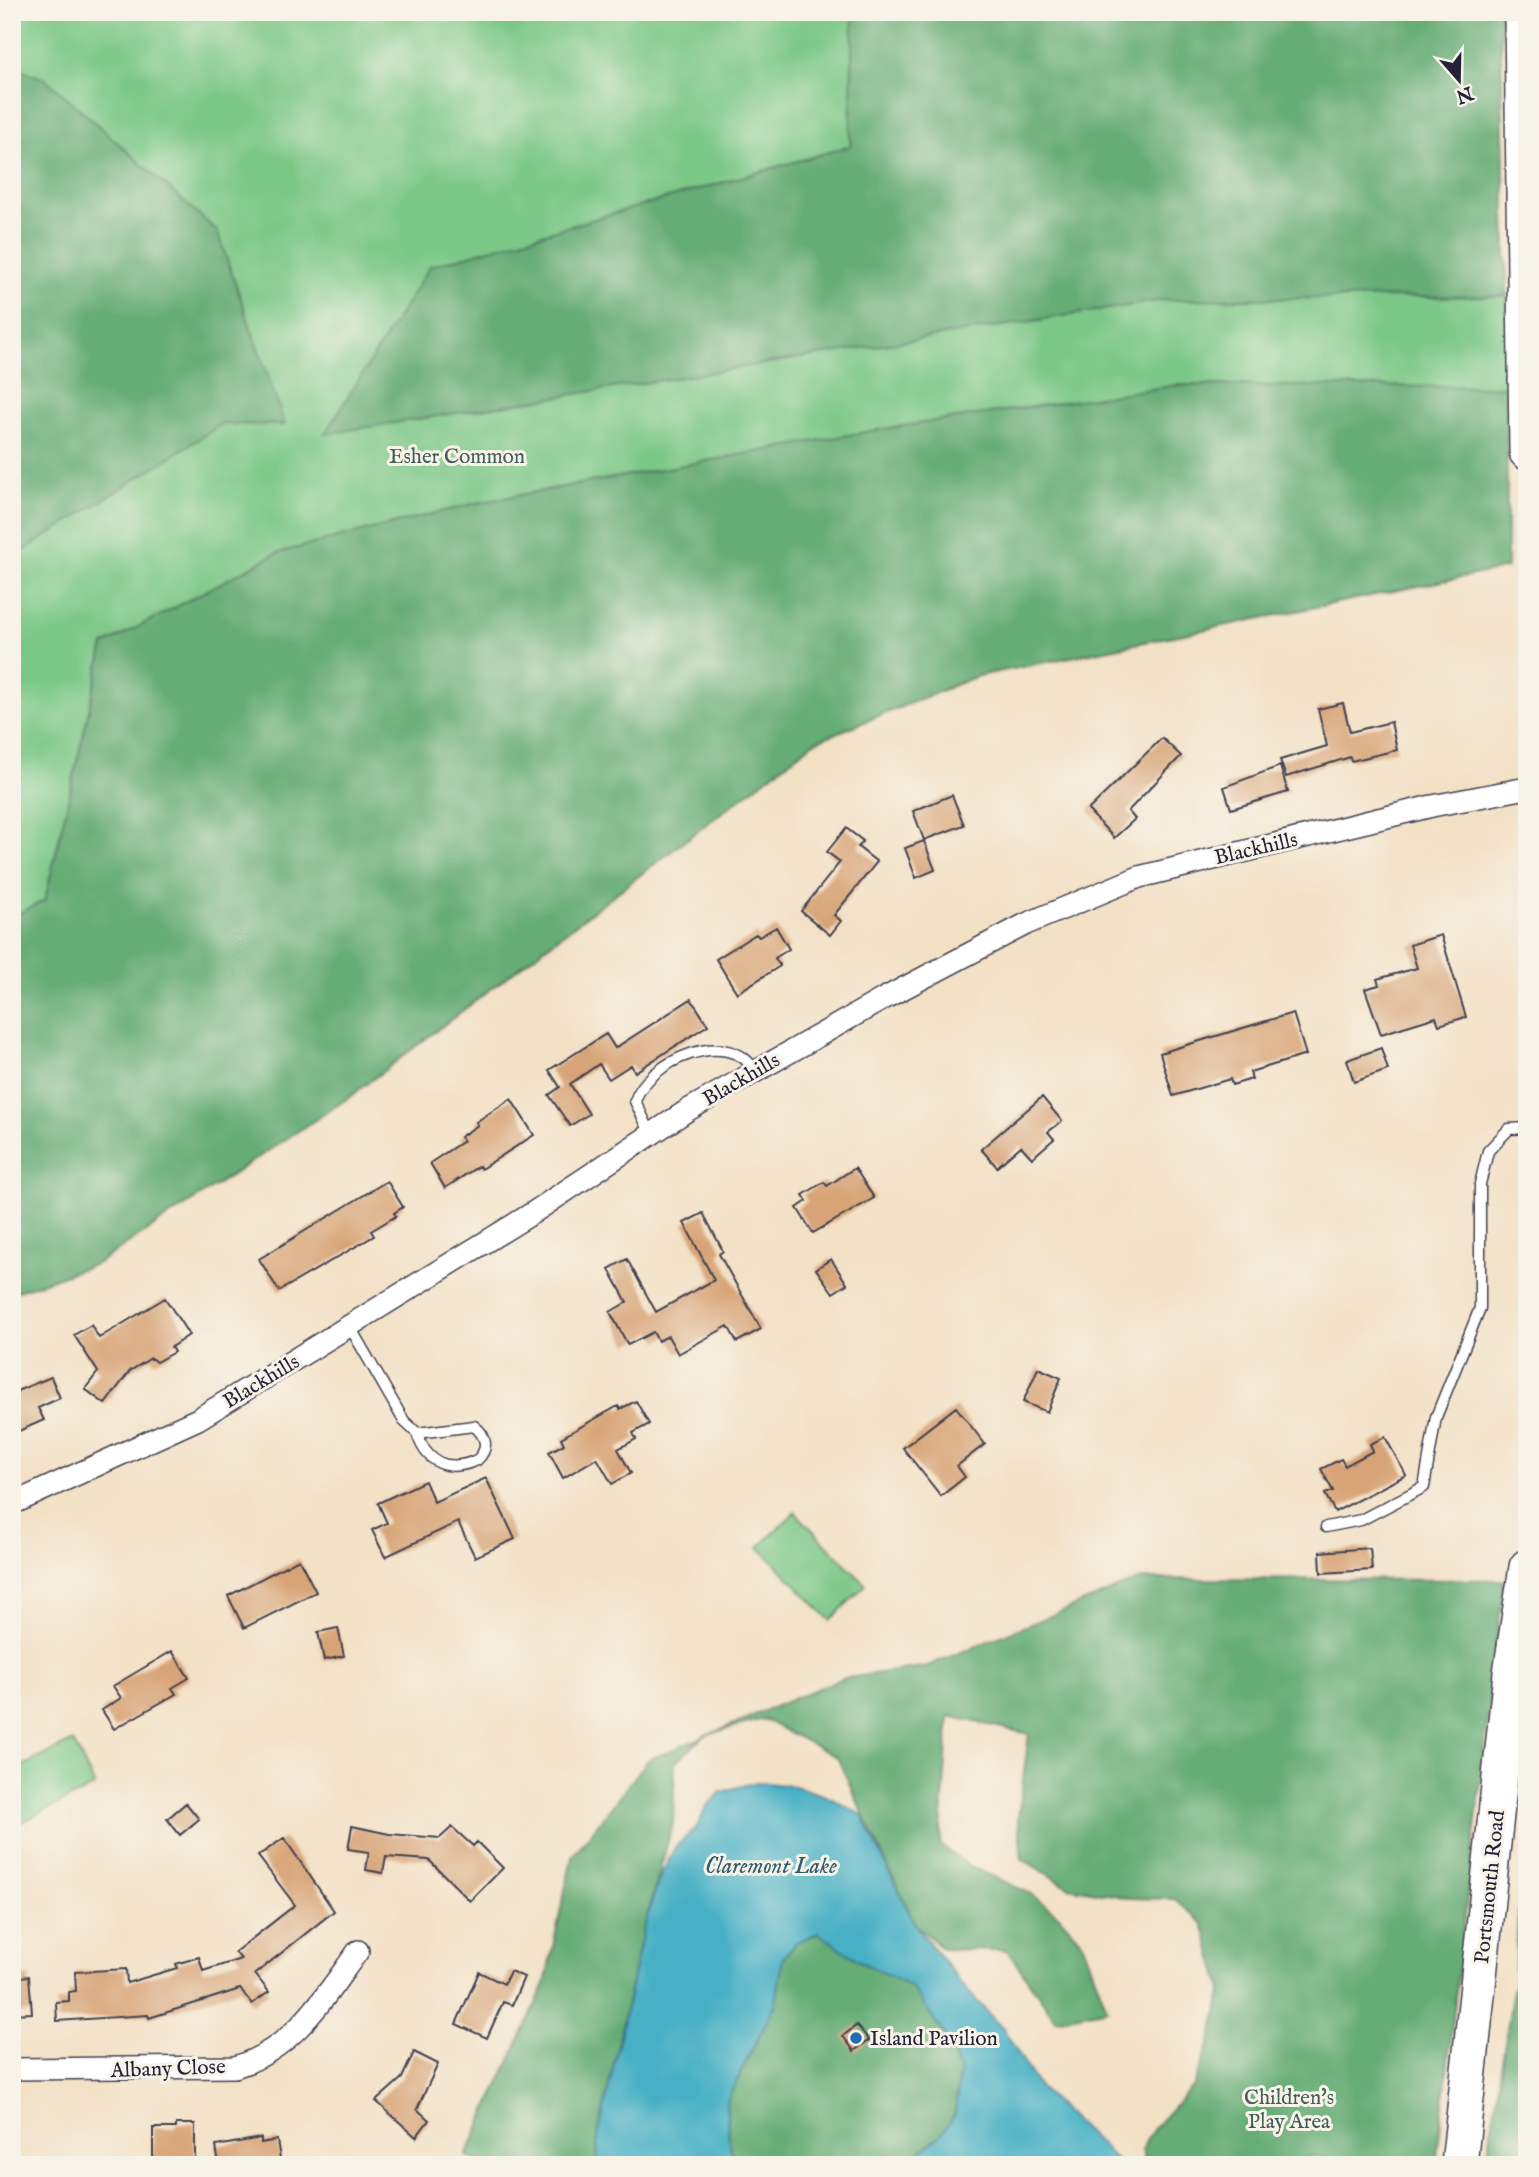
<svg xmlns="http://www.w3.org/2000/svg" width="1539" height="2177" viewBox="0 0 1539 2177" font-family="'IM FELL English',serif">
	<rect width="100%" height="100%" fill="#f7f3e8"/>
	<filter id="ink" filterUnits="userSpaceOnUse"><feTurbulence type="fractalNoise" baseFrequency=".0143" numOctaves="2"/><feDisplacementMap in="SourceGraphic" scale="14" xChannelSelector="R" yChannelSelector="G"/><feConvolveMatrix kernelMatrix="1 2 1 2 8 2 1 2 1" color-interpolation-filters="sRGB"/></filter>
	<filter id="wash" filterUnits="userSpaceOnUse"><feTurbulence type="fractalNoise" baseFrequency=".00686" numOctaves="4" result="noise"/><feDisplacementMap in="SourceGraphic" scale="28" xChannelSelector="R" yChannelSelector="G"/><feGaussianBlur stdDeviation="1.57" result="paint"/><feColorMatrix in="noise" values="0 0 0 0 0 0 0 0 0 0 0 0 0 0 0 0 0 1.4 0 .05"/><feComposite in="paint" operator="in"/></filter>
	<g filter="url(#wash)">
		<rect width="100%" height="100%" fill="#f3e1c6"/>
		<path fill="#7cc887" stroke="#4f7561" stroke-width="2" d="M12,12H1500L1507,296V568L977,676L814,742L348,1098L98,1263L12,1293Z
			M795,1512L866,1585L830,1620L759,1547Z
			M73,1741L95,1786L12,1827V1771Z"/>
		<path fill="#65ac74" stroke="#446758" stroke-width="2" d="M853,12H1500L1507,296L1164,300L325,434L430,266L850,146Z
			M12,66L47,80L217,231L285,425L222,424L12,558Z
			M1178,385L1507,387V568L977,676L814,742L348,1098L98,1263L12,1293V917L45,900L104,645L277,553L476,503L876,430Z
			M1141,1579L1504,1580L1436,2165H1370L1311,2156L1289,2165H1145L1142,2148L1154,2128L1194,2085L1212,2036L1222,1989L1203,1924L1175,1899L1129,1898L1069,1887L1022,1859L1018,1818L1029,1734L949,1716L940,1845L969,1866L1032,1894L1058,1915L1082,1942L1107,2009L1056,2020L1007,1950L943,1949L914,1923L837,1757L763,1719L705,1735L675,1763L673,1823L643,1931L598,2136L597,2165H487L466,2156L545,1984L572,1857L648,1760L840,1679L927,1666Z
			M1527,1843V2165H1486L1515,1978L1518,1915Z
			M819,1933L861,1962L911,1987L920,1998L945,2035L960,2069L955,2114L939,2137L902,2165H735L729,2141L726,2102L776,2003L783,1958L796,1942Z"/>
		<path fill="#46b0c5" stroke="#346980" stroke-width="2" d="M757,1782L795,1786L826,1796L862,1815L914,1923L962,1985L1004,2030L1039,2087L1122,2165H902L939,2137L955,2114L960,2069L945,2035L911,1987L861,1962L818,1933L796,1942L783,1958L776,2003L726,2102L729,2141L735,2165H597L598,2137L643,1931L659,1879L675,1847L697,1827L706,1807L721,1792Z"/>
		<g id="blocks">
			<path fill="#d8a477" d="M1343,703L1350,732L1391,722L1397,750L1351,761L1350,757L1286,777L1280,760L1327,746L1318,709Z
				M1162,738L1181,756L1128,811L1135,819L1114,838L1088,810Z
				M1280,766L1288,792L1231,809L1224,787Z
				M952,795L964,825L924,840L913,811Z
				M846,828L863,841L858,847L877,862L834,915L841,921L830,935L801,911L840,862L827,852Z
				M924,841L935,870L916,878L905,848Z
				M776,927L789,949L775,958L780,966L737,993L716,959L756,934L759,937Z
				M1441,935L1466,1017L1439,1025L1436,1017L1381,1034L1365,989L1379,985L1377,979L1417,968L1410,945Z
				M691,999L708,1025L635,1072L631,1065L609,1079L599,1064L570,1084L589,1114L570,1126L549,1095L560,1087L549,1070L606,1034L615,1048Z
				M1293,1013L1306,1055L1250,1072L1252,1079L1232,1085L1230,1079L1173,1096L1160,1053Z
				M1381,1048L1388,1070L1354,1082L1347,1060Z
				M1042,1097L1062,1121L1048,1132L1054,1139L1032,1158L1021,1146L997,1167L981,1149Z
				M511,1099L534,1135L481,1169L479,1166L445,1188L430,1163L463,1141L460,1137L478,1125L476,1122Z
				M855,1168L874,1198L813,1233L797,1208L807,1201L803,1195L824,1182L827,1186Z
				M387,1181L403,1207L394,1213L396,1216L371,1231L374,1236L279,1291L259,1259Z
				M703,1213L723,1251L719,1254L761,1329L737,1342L728,1326L678,1354L668,1336L658,1341L653,1332L628,1345L610,1312L627,1302L609,1269L627,1259L656,1312L714,1280L684,1223Z
				M831,1259L847,1284L833,1293L816,1269Z
				M165,1298L189,1335L171,1347L174,1352L156,1362L151,1358L130,1371L105,1404L85,1389L98,1372L74,1335L91,1325L99,1338Z
				M1038,1368L1061,1378L1047,1412L1023,1402Z
				M51,1377L60,1398L38,1408L44,1420L12,1434V1393Z
				M636,1401L649,1424L633,1433L636,1439L618,1449L631,1473L612,1484L597,1458L563,1478L549,1452L564,1444L561,1438L618,1406L620,1409Z
				M956,1407L985,1444L957,1466L965,1477L941,1496L903,1448Z
				M1385,1437L1406,1475L1335,1512L1325,1494L1333,1491L1321,1469L1341,1459L1345,1466L1373,1451L1370,1444Z
				M486,1478L515,1539L475,1557L458,1522L385,1557L372,1530L387,1523L378,1503L425,1481L434,1502Z
				M1370,1548L1372,1570L1321,1573L1320,1552Z
				M299,1559L316,1592L244,1628L228,1596Z
				M338,1628L344,1656L324,1660L318,1632Z
				M172,1651L189,1678L172,1688L176,1694L114,1729L102,1710L121,1698L113,1686Z
				M186,1803L199,1819L180,1835L167,1819Z
				M352,1826L389,1834L440,1838L452,1827L473,1846L477,1842L503,1868L470,1901L429,1860L386,1857L383,1873L366,1870L369,1852L348,1849Z
				M284,1838L334,1911L255,1974L269,1992L252,2004L240,1989L149,2018L148,2015L57,2021L56,2002L69,2001V1992L76,1991L75,1972L126,1969L127,1983L177,1968L176,1964L199,1957L203,1971L241,1959L235,1952L295,1905L258,1856Z
				M510,1971L524,1977L512,2005L503,2002L487,2038L456,2024L479,1972L504,1984Z
				M29,1976L32,2013L12,2014V1978Z
				M857,2025L869,2040L854,2051L843,2036Z
				M414,2052L438,2064L417,2109L429,2120L416,2137L376,2101L402,2078Z
				M176,2124H195V2160H153V2128H176Z
				M261,2138V2143L277,2140L281,2165H219L216,2146Z"/>
		</g>
	</g>
	<g filter="url(#ink)">
		<use href="#blocks" fill-opacity="0" stroke="#413f50" stroke-width="2"/>
		<g fill="none" stroke-linecap="round" stroke-linejoin="round">
			<defs>
				<path id="lane" d="M651,1134L635,1101C647,1062 729,1025 755,1071
					M350,1327L404,1421L417,1433L474,1426C487,1436 489,1449 477,1460C448,1473 426,1463 417,1433
					M1326,1527L1361,1520L1424,1487L1436,1417L1480,1308V1184L1488,1151L1509,1129L1527,1128"/>
				<path id="street" d="M12,1504L198,1419L531,1214L688,1110L883,999L1026,924L1139,877L1432,806L1527,788
					M12,2069L235,2067C294,2049 323,1999 358,1951"/>
				<path id="primary" d="M1522,12L1527,452
					M1459,2165L1511,1673L1527,1567"/>
			</defs>
			<use href="#lane" stroke="#413f50" stroke-width="13"/>
			<use href="#street" stroke="#413f50" stroke-width="24"/>
			<use href="#primary" stroke="#413f50" stroke-width="38"/>
			<use href="#lane" stroke="#fff" stroke-width="10"/>
			<use href="#street" stroke="#fff" stroke-width="21"/>
			<use href="#primary" stroke="#fff" stroke-width="35"/>
		</g>
	</g>
	<circle fill="#1f6fb2" stroke="#f7f3e8" stroke-width="2.5" cx="856" cy="2038" r="7"/>
	<g text-anchor="middle" stroke-width="6" stroke-linejoin="round" paint-order="stroke">
		<g font-size="21" fill="#425c56" stroke="#f7f3e8">
			<text x="457" y="463">Esher Common</text>
			<text x="1289" y="2104">Children's<tspan x="1289" dy="24">Play Area</tspan></text>
		</g>
		<g font-size="21" fill="#22223b" stroke="#f7f3e8">
			<text transform="translate(1256 848) rotate(-13)" y="7">Blackhills</text>
			<text transform="translate(741 1079) rotate(-30)" y="7">Blackhills</text>
			<text transform="translate(261 1381) rotate(-31)" y="7">Blackhills</text>
			<text transform="translate(1489 1887) rotate(-84)" y="7">Portsmouth Road</text>
			<text transform="translate(168 2068) rotate(-2)" y="7">Albany Close</text>
		</g>
		<g font-size="21" fill="#22223b" stroke="#f7f3e8" text-anchor="start">
			<text x="870" y="2045">Island Pavilion</text>
		</g>
		<g font-size="23" font-style="italic" fill="#305b72" stroke="#f7f3e8">
			<text x="771" y="1873">Claremont Lake</text>
		</g>
	</g>
	<rect width="1539" height="2177" fill="none" stroke="#f7f3e8" stroke-width="42"/>
	<g transform="translate(1459 80) rotate(160)" stroke="#f7f3e8" stroke-width="5" paint-order="stroke">
	<path d="M0-5L12 26L0 18L-12 26Z" fill="#22223b"/>
	<text y="-10" font-size="19" font-weight="bold" text-anchor="middle" fill="#22223b">N</text>
	</g>
</svg>
